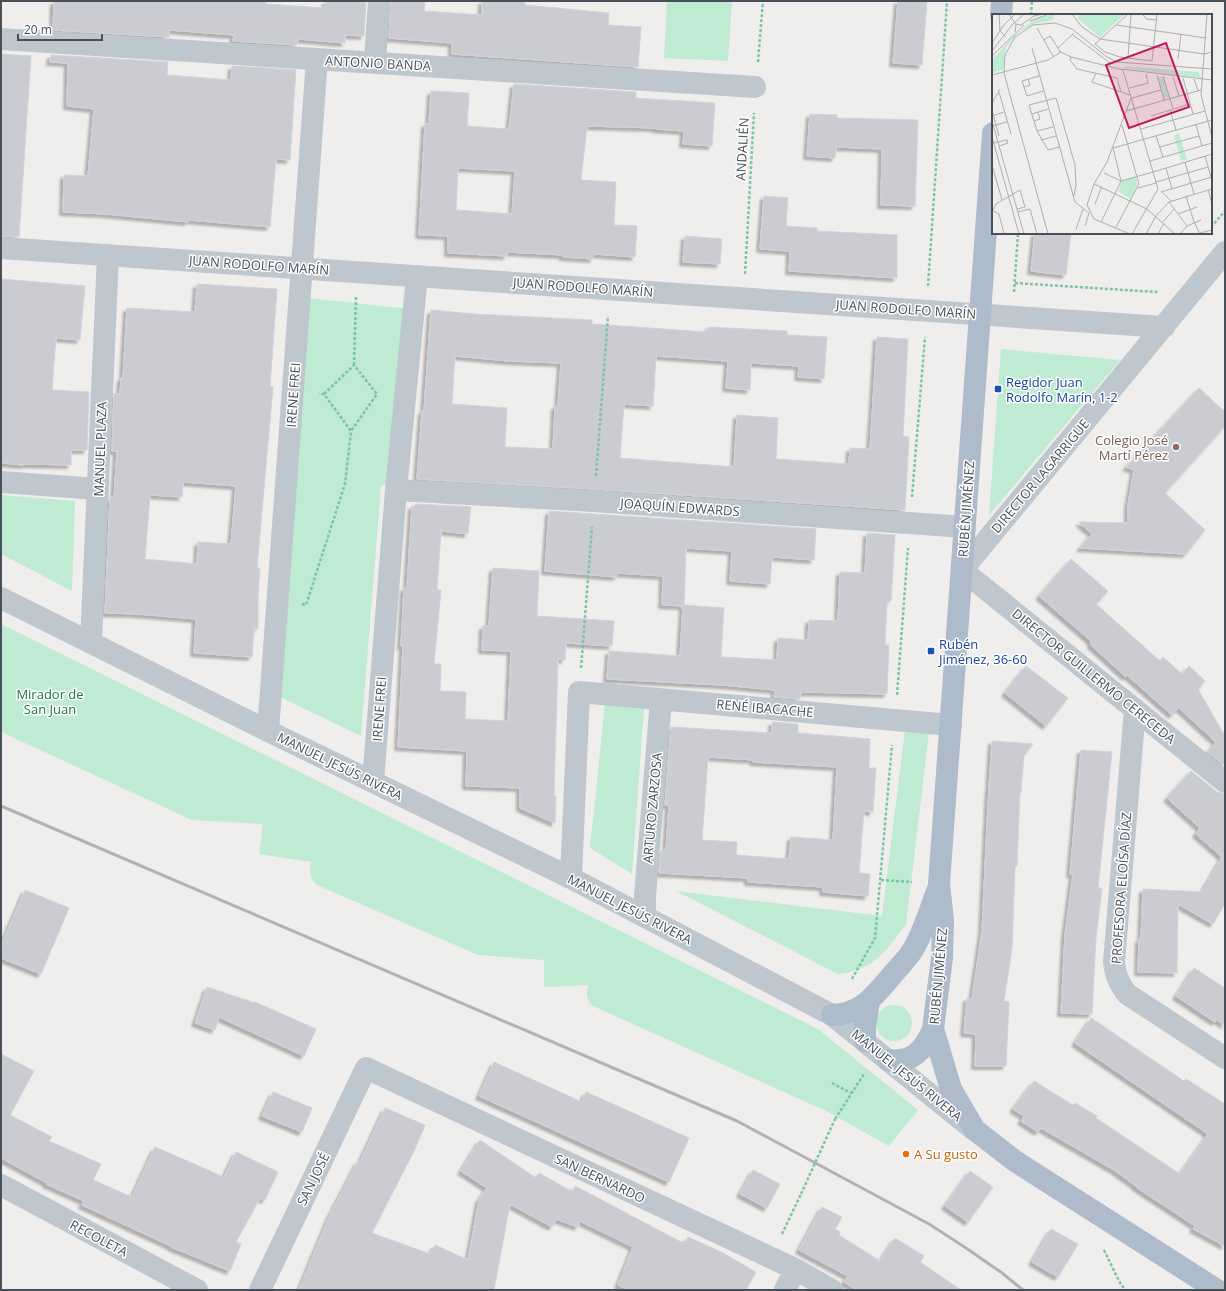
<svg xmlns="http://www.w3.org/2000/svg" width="1226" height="1291" viewBox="0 0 1226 1291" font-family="'Open Sans',sans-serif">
	<defs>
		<filter id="shadow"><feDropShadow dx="-3.5" dy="3.5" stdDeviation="1" flood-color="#0004"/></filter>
	</defs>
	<rect width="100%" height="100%" fill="#f0eded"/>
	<path fill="#beebd1" d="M667,1H732L728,61L664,58Z
		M307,298L410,309L394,480L381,486L361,736L278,696Z
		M1001,349L1120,360L989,515Z
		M1,495L75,501L72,591L1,554Z
		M1,624L818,1029L918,1110L889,1146L826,1111L593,1006C586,999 586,994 588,985L544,987V960L478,955L317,885C310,878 309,872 311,862L259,854L263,824L192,820L1,732Z
		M605,704L644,708L632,874L590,848Z
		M905,730L929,733L906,924C893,942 879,963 856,970C851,972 844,973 838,974L676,891L882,916Z
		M876 1023a18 18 0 1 1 36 0a18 18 0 1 1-36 0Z"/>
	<path fill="#caccd1" stroke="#d1d3d8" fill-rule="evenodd" filter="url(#shadow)" d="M54,1H266V4L325,8L326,1H366L364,36L345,35V43L298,39L297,45L233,41L234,35L169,30V37L53,30Z
		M391,1H425L424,11L482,15V1H525V5L609,13L608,25L641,27L638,67L452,54V43L389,38Z
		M898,1H927L922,65L893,63Z
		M1,54L31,56L19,237L1,236Z
		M51,55L168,62L167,75L231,80L232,66L296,70L290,160L276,159L270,227L188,220V222L106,214L63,212L64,175L88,176L94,109L67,106L68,63L50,62Z
		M514,84L636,92V98L715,103L712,146L683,144L684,131L656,129V128L587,126L581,180L616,182L614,225L637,226L635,257L594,254L593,259L563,257V255L507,252V256L448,253V236L419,235L425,124H429L431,91L469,93L467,126L509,129ZM458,168L515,171L512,214L456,210Z
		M810,114L837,115V118L918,120L915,206L881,205L882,149L836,147L835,158L807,156Z
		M764,196L788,198L786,226L817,228V231L897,235V278L789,271L790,251L760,249Z
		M1035,233H1071L1066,275L1031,271Z
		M685,236L722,239L720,264L683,262Z
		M1,279L85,286L80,340L56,338L52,390L89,392L87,450H71V465L25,464L24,465L1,463Z
		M197,284L277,289L270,387H273L257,568H260L258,597V629L254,628L252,657L194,653L196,619L137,614L105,613L110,497L114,498L117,451H112L114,393L120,394L121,378H123L127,308L195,312ZM183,482L236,486L231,544L198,542L197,564L145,559L150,495L182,497Z
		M431,310L474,314L592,320V324L707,332L708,327L787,331V335L827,337L824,379L798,377L799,366L751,363L750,390L726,388L728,361L656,356L653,406L624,404L620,458L734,467L737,415L778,418L776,459L849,464L850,448L870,449L877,337L908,339L903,436L909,437L905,510L595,489L417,479L422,411H424ZM455,356L509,361L561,363L558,406H555L553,449L505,447L507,408L452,404Z
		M1199,388L1225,412V426L1165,493L1205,530L1186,554L1080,548L1092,534L1079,522L1128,523V505L1134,470L1126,467Z
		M416,504L471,507L468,534L441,531L437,590H441L434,664H441L440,691L466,692L465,719L508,721L511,651L482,650L483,626H489L493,568L539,571L537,616L614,621L612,646L566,643L565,660L558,659L554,796H556L555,823L520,808V788L466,786L467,751L398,747L403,646H401L404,588H407L412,506H415Z
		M549,511L816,529L814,560L772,557L770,584L730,581L732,551L686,548L684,605L724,608L721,657L777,660L778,638L808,640L809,620L838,621L840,572L865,573L867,533L895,535L891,601H887L885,645H889L887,694L801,692L800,699L774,697L775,690L722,685L607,679L609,651L680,656L683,606L662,605L663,576L617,573V577L545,571Z
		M1071,559L1108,591L1096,604L1160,661L1163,657L1182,674L1189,666L1205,681L1198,689L1223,733L1225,731V766L1207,752L1216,742L1179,708L1172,715L1127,675L1126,677L1091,645V641L1039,596Z
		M1026,666L1068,698L1046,726L1005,693Z
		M772,722L798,724V733L870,739L869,768H876L873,812L864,811L859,873L870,874L868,896L823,892V887L748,882V878L659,873L661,850H666L669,805H665L671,727L772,733ZM708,757L754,760L753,762L837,767L833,840L791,837L789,859L736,855L737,842L702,840Z
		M992,741L1033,744L1024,755L1021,793H1020L1017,866H1015L1012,949L1004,1001L1009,1002L1006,1066H975L976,1034L964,1033L967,998L972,999L982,931L988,804Z
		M1081,750L1112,752L1098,888H1102L1096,938L1092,1014L1061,1013L1065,935L1073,874H1070Z
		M1191,771L1217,792L1225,794V903L1213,924L1178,904L1177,973L1138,972L1139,939H1141L1143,889L1202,892L1222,857L1196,834L1200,828L1167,798Z
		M25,890L69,908L41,974L1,958V946Z
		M1194,968L1225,988V1025L1217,1020L1215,1022L1176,996Z
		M207,987L255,1003V1002L316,1029L304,1056L219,1017L215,1030L195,1023Z
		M1091,1018L1162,1066L1184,1081L1186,1079L1225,1104V1246L1193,1229L1195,1226L1136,1187V1186L1114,1170L1041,1128L1038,1132L1021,1121L1024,1116L1013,1109L1034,1081L1073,1105L1075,1103L1097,1116L1096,1118L1180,1174L1208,1134L1075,1043Z
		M1,1054L34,1071L10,1115L52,1137L49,1141L101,1164L93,1180L132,1197L155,1147L224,1177L236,1152L278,1172L265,1200L260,1198L236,1242L241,1244L230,1271L171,1247V1246L82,1205L84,1201L46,1184L47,1183L1,1158Z
		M494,1062L582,1102L586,1092L689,1138L669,1182L479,1096Z
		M273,1092L312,1108L302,1132L262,1116Z
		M385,1108L425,1125L415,1149L372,1233L430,1254L435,1245L468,1260L479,1200L487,1188L461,1171L480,1140L536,1178L539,1173L573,1192L575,1186L685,1244L688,1237L721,1252L756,1272L746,1290H629L618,1285L633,1247L580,1221L578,1227L556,1219L552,1227L510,1204L494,1290H299L330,1215L358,1161L360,1162Z
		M753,1170L780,1184L767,1208L740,1194Z
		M970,1171L993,1187L968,1222L945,1206Z
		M822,1207L842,1217L835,1229L840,1232L839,1235L880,1261L895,1238L924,1256L920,1262L961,1290H857L844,1282L848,1276L799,1250Z
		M1051,1229L1078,1244L1058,1277L1032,1262Z"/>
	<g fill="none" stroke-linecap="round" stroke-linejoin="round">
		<path stroke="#78c6a3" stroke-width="2.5" stroke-dasharray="3 2" stroke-linecap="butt" d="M1031,15L1032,1
			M758,62L763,1
			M1211,227L1225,211
			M745,274L754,113
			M1015,283L1156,292L1157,291
			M928,286L947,1
			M1014,292L1018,233
			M354,365L356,297
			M324,394L354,365L377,394L351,431
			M596,476L608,316
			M912,497L925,337
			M302,604L306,605L345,484L351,431L324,394H319
			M581,668L592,527
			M897,695L908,548
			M881,880L912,882
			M852,979L875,938L892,745
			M832,1083L851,1093
			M835,1119L864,1074
			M782,1234L801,1194
			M1104,1250L1119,1281L1125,1290"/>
		<path stroke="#bfc7ce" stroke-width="22" d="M1,39L755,87
			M375,62L379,1
			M1,248L1164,327
			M1225,252L962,570L1225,782
			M1,482L98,489
			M396,490L594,501L965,527
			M1,598L268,731L571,878L832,1015L974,1130
			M91,643L108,255
			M1135,709L1114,962C1115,975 1119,984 1127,994L1225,1058
			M268,731L317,59
			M373,782L396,490L417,276
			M571,878L579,692L951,725
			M645,916V896L661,700
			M1,1185L197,1290
			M260,1290L366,1068L795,1269L832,1290
			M785,1290L795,1269"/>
		<path stroke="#aebbca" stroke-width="22" d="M1001,15L1002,1
			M993,133L939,884L943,920L942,958L933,1029L951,1089L975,1130L1015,1161L1217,1290
			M832,1015C862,1014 875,995 893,974C900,966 909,957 914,948C924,930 930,910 937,891
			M865,1041V1027L869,1001
			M888,1060C912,1063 924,1051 933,1029"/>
		<path stroke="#b0b2b7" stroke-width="3" d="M1,806L737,1121L929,1224L966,1248L1002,1273L1023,1290"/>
		<path stroke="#78c6a3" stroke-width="2.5" stroke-dasharray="3 2" stroke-linecap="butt" d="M801,1194L835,1119"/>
	</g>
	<g fill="#1a4fb4" stroke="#fff" stroke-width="1.5">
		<rect x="994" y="385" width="8" height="8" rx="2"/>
		<rect x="927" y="647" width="8" height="8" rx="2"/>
	</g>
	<circle fill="#8d6e63" stroke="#fff" stroke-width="1.5" cx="1176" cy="447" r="4"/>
	<circle fill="#e8710a" stroke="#fff" stroke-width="1.5" cx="906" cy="1154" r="4"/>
	<g text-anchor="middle" stroke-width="3" stroke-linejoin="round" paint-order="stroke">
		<g font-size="13" fill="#475059" stroke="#fff">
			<text transform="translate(378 63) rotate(3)" y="5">ANTONIO BANDA</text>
			<text transform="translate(742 149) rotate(-87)" y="5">ANDALIÉN</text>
			<text transform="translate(259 265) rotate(4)" y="5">JUAN RODOLFO MARÍN</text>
			<text transform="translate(583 287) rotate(4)" y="5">JUAN RODOLFO MARÍN</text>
			<text transform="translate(906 309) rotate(4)" y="5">JUAN RODOLFO MARÍN</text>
			<text transform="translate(293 395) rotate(-86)" y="5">IRENE FREI</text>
			<text transform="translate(100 449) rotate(-88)" y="5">MANUEL PLAZA</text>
			<text transform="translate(1040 476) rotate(-50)" y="5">DIRECTOR LAGARRIGUE</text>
			<text transform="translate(680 507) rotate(4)" y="5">JOAQUÍN EDWARDS</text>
			<text transform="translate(966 509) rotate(-86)" y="5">RUBÉN JIMÉNEZ</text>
			<text transform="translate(1094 676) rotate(39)" y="5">DIRECTOR GUILLERMO CERECEDA</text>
			<text transform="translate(765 708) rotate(5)" y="5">RENÉ IBACACHE</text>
			<text transform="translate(379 709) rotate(-86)" y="5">IRENE FREI</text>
			<text transform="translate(340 766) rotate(26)" y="5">MANUEL JESÚS RIVERA</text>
			<text transform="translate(652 808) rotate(-85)" y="5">ARTURO ZARZOSA</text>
			<text transform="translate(1121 888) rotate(-86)" y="5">PROFESORA ELOÍSA DÍAZ</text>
			<text transform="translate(630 909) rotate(27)" y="5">MANUEL JESÚS RIVERA</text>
			<text transform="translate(938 976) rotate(-85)" y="5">RUBÉN JIMÉNEZ</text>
			<text transform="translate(907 1075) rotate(39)" y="5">MANUEL JESÚS RIVERA</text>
			<text transform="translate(600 1178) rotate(25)" y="5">SAN BERNARDO</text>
			<text transform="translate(313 1179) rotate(-64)" y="5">SAN JOSÉ</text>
			<text transform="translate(99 1238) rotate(28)" y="5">RECOLETA</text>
		</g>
		<g font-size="13" fill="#164399" stroke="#fff" text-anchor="start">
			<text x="1006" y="387">Regidor Juan<tspan x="1006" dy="15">Rodolfo Marín, 1-2</tspan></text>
			<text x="939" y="649">Rubén<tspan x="939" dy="15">Jiménez, 36-60</tspan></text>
		</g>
		<g font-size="13" fill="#785e54" stroke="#fff" text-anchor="end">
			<text x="1168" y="445">Colegio José<tspan x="1168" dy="15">Martí Pérez</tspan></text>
		</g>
		<g font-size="13" fill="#1d744c" stroke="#fff">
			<text x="50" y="699">Mirador de<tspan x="50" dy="15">San Juan</tspan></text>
		</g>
		<g font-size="13" fill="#c56008" stroke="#fff" text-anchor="start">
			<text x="914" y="1159">A Su gusto</text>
		</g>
	</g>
	<g transform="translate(992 14)">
		<rect width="220" height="220" fill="#f0eded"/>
		<path d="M62,0L61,6L45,9L27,18L14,33L11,56L0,58V44H3L2,42L6,40L20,23L43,5ZM89,0L106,1L133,0L108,23L85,4ZM133,52L206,58L210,64L132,54ZM166,63H171L177,83L172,85ZM187,119L195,146L189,147L182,121ZM144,163L145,171L139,185L126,177L130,167Z" fill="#beebd1"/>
		<path fill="none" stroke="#acaeb2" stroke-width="1" d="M7,0L8,17L14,23M17,0L24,11L23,18M80,0L90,13L108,25L212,40L220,38M136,0L103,30L113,38L128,43L160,47L165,0M150,0L155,5L164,6M215,0L209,81L220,123M38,7L57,0M24,10L29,11L42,2L51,0M124,11L214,24M45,14L61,42M81,21L118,49M52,26L58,22L66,34M0,29L12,11L23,0M40,34L83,188L97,199L93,212M0,37L20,11L32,0M68,38L66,34L82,19M0,42L32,11M79,43L78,46L85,55L125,64L129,78M136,44L139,0M186,45L189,20M130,55L220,66M104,59L100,68L138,81M0,61L56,46L69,38L79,43L131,56L166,175L140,220M165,61L172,86M47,62L30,67L35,82L51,77M171,62L181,95M181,63L187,82M191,64L201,100M202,65L206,77M32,73L38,71L36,65M138,74L156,69L154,60M7,78L19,120M140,84L169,76M0,89L8,75M0,96L7,122M178,96L184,116M134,97L209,76M40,100L56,95M0,102L12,98M159,102L198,90M0,107L32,220M42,107L48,105L46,98M204,111L210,132M0,112L15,108M149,115L213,97M45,117L61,113M164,122L171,143M0,123L27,220M49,126L64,122M0,129L15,126L16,129L7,132M67,133L56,136L45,117L37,91L64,84L83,151L84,171L82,182M168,133L207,122M213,142L219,163M158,147L220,129M193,148L202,180M0,151L10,186M174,154L180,175M161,158L220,140M112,159L129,167M129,167L121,134L220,106M129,167L161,158M164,168L216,153M102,170L155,195L183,220M146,174L164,169M216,176L220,190M169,178L220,163M170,178L179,187M194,182L202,208L208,220M177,188L195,212M103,190L110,172M1,197L7,200L12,220M0,198L4,190L28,176L33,193L25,195M26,198L38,195L45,220M186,200L205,193M109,208L129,167M171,208L182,195M124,213L147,170L130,111M84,215L91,195M208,219L220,216M56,220L12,59L13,41L23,23L41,11L63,9L80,15L115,43L125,48L220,55M138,220L102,205L95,191L102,170L115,148L139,84M154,220L164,202L177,188L220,175M166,220L172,209M188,220L195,212L209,206"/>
		<path fill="#c2185b" fill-opacity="0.15" stroke="#c2185b" stroke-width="2" d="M174,29L197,93L137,114L114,51Z"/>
		<rect width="220" height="220" fill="none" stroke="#475059" stroke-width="2"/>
	</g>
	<rect width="1226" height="1291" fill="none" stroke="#475059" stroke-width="4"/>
	<path d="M18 34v6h84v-6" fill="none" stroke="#475059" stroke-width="2"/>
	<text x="24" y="34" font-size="12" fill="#475059" stroke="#ffffff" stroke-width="3" paint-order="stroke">20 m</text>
</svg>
